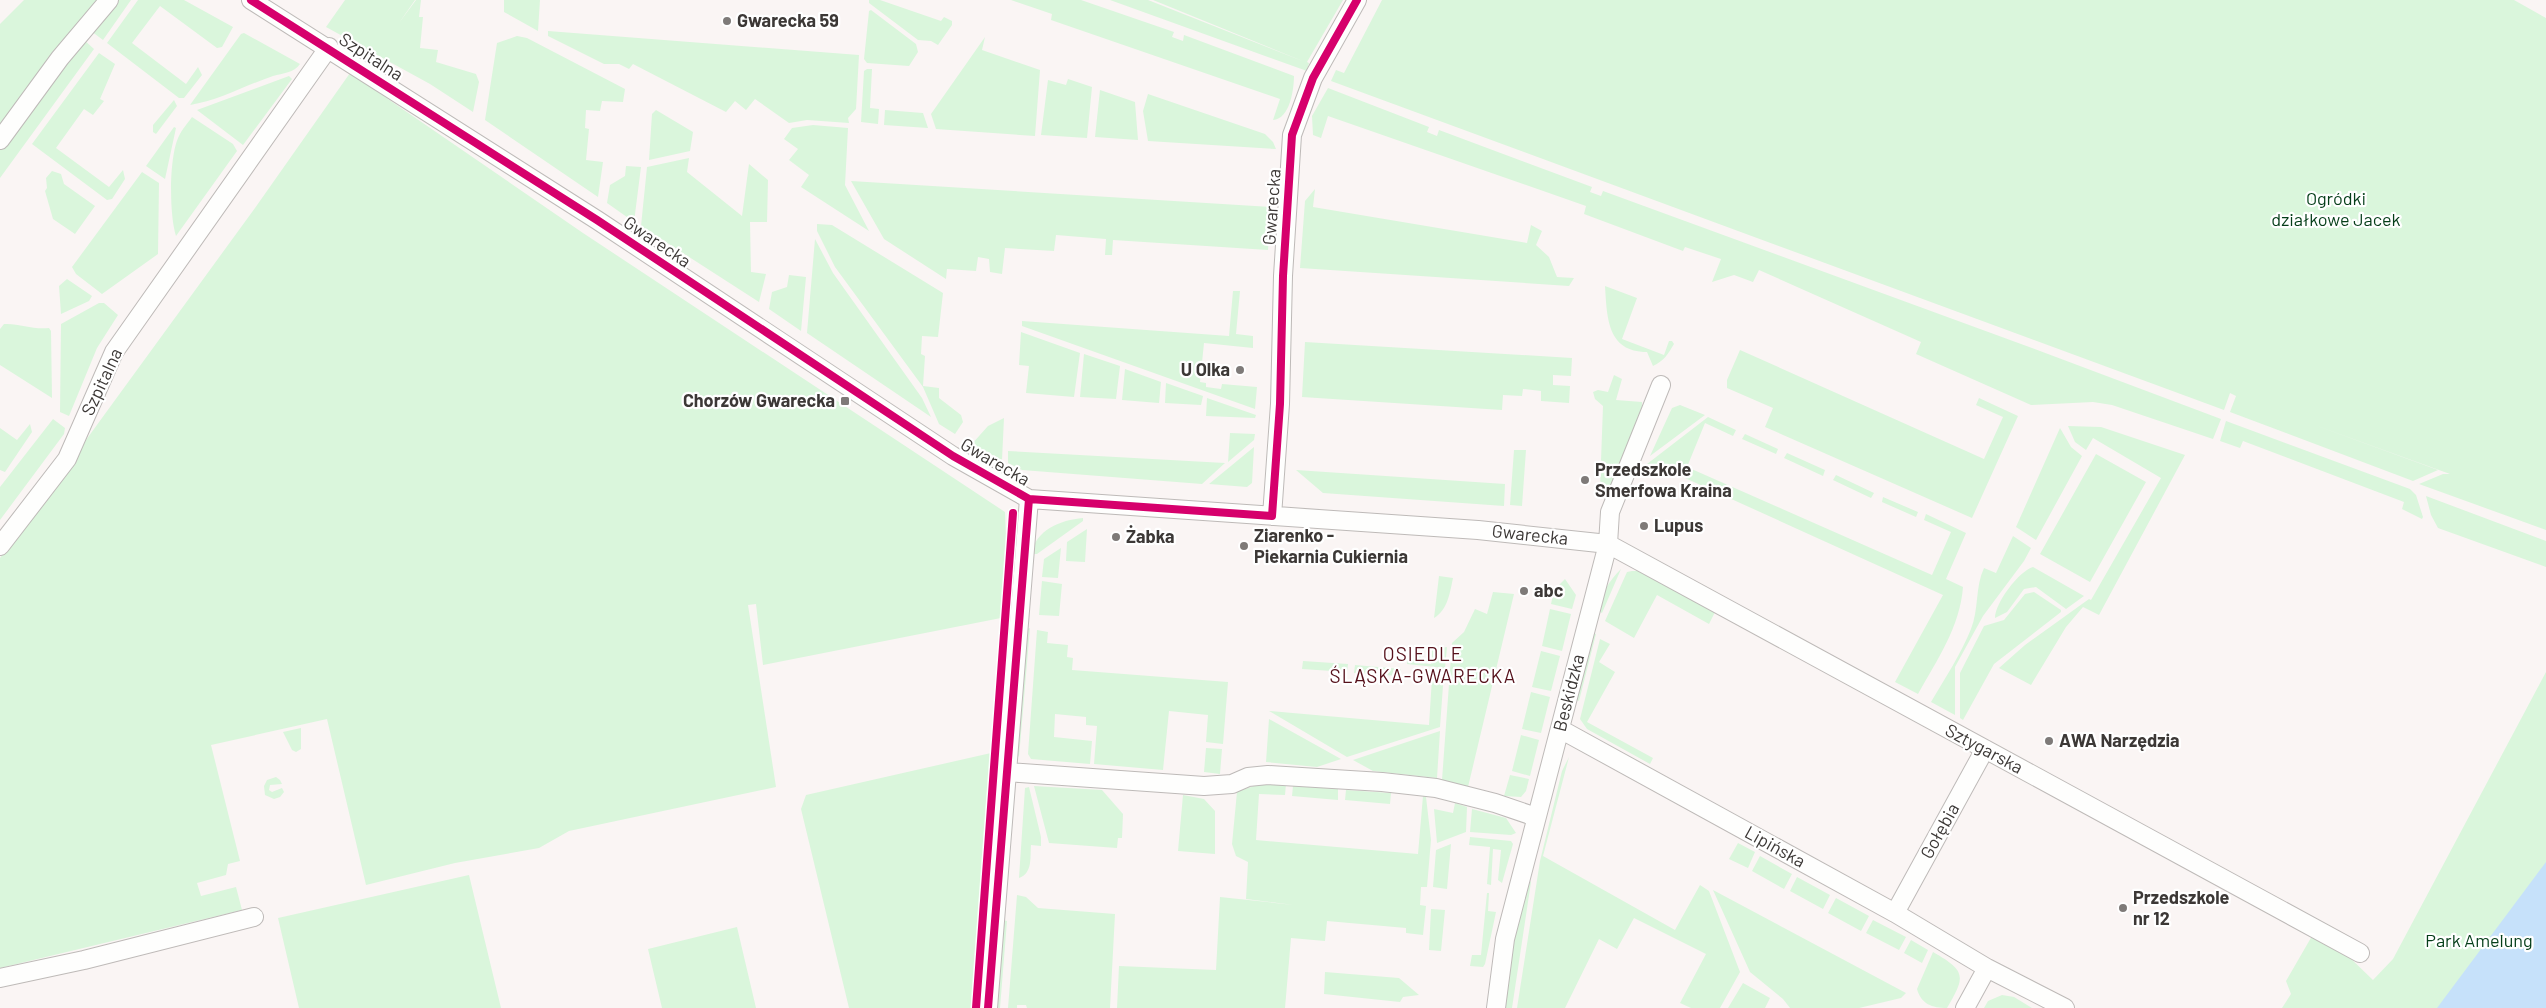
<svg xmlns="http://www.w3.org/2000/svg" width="2546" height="1008" viewBox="0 0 2546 1008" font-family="Barlow,sans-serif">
	<rect width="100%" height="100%" fill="#faf5f4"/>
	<path fill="#daf6dc" d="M24,0H97L0,131V24Z
		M117,0H131L103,40L91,31Z
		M138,0H184L233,27L222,47L217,48L160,6L132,43L186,84L198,67L202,75L184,98H179L107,43Z
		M345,0H415L399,23L416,0H421L419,17H423L420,48L438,50L436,62L476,74L479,82L473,112L430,84L326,27Z
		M504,0H540L538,31L504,12Z
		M869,0H880L941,21L944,17L952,21V25L938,45L931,41L918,40L869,3Z
		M1011,0H1081L1174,32L1172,37L1183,41L1184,35L1294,76C1294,89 1290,119 1273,120L1280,99L1051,20L1052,14Z
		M1110,0H1148L1305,62L1153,0H1343L1307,62L1309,63L1307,71Z
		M1382,0H2514L2546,18V530L2419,484L2443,474H2450L2309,423L2438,470L2413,481L2230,412L2236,396L2230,393L2224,410L1331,81L1336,70L1344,73Z
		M871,10L916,44L918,52L909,66L867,63L864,59L869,11Z
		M548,31L859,55L856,109L848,118L849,123L807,120L789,123L755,99L746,110L735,101L726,112L633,64L629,69L619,64H604L548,36Z
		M244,33L300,64C294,73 283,73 273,76C246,85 218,101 190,105L241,34Z
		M517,36L527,38L625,89L623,102L602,101L600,111L586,110L585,128L589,129L586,160L603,162L598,197L485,120L497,43Z
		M985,37L982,50L1040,70L1035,136L936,129L931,114Z
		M83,39L94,49L0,178V149Z
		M99,53L115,64L100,99L104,101L93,115L84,109L56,148L109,187L123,170L125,179L112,199L107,200L32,144Z
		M867,69H872L870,108L879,109L878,124L861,122L864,71Z
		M350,73L583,233L1005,512L1007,565L1001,618L763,665L756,604L748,605L776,787L569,831L539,848L455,863L366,885L327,719L211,745L240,861L228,864L226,875L197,883L201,896L236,887L242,910L0,968V558L255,208Z
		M289,76L292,79L243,145L197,110Z
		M1068,79L1092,87L1087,138L1041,135L1048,80L1066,85Z
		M1328,88L1429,127L1427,132L1437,136L1439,130L1592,187L1590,192L1601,196L1603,191L2040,351L2221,419L2213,439L2112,405L2093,402L2031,405L1916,354L1921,342L1759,270L1753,282L1734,275L1712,282L1721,259L1685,247L1683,251L1584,214L1586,206L1328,116L1321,138L1313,135L1312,116Z
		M1100,90L1135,102L1138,140L1095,137Z
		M1148,94L1265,134L1273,142L1276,149L1148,141L1143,111Z
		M174,100L177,106L156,134L153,132V125Z
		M656,110L693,132L690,151L649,160L652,114Z
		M885,110L923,113L928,128L884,125Z
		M192,117L233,144L237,151L176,236C169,215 169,155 179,136C182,129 188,123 192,117Z
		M813,125L848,128L845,185L869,231L801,187L809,175L789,160L798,149L784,139L792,128Z
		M174,127L176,128L165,179L146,166Z
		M689,158L687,172L742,216L749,164L768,180L767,222H750L751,272L766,274L759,302L641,226L647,167Z
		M626,166L641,167L634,222L607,203L610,185L625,176Z
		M52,171L61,174L64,184L95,206L75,234L53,219L45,191L47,188L46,178Z
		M142,172L159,183L158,254L102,294L76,274L72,267Z
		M851,181L1271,207L1268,250L1113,240L1112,255H1105L1106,239L1056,235L1054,251L1005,248L1002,274L990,272L989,259L978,257L976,271L947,269L946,279L884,239Z
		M1315,189L1313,207L1527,243L1531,225L1542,231L1536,245L1549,257L1557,277L1574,278L1569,286L1300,268L1305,201Z
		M817,224L832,225L943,293L938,337L922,336L921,354L925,356L923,386L939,388V398L961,415L963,422L955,434L939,424L923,387L835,267L817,231Z
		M815,239L833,273L922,398L931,417L807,333Z
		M789,275L806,277L801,331L769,309L772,292L787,287Z
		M67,279L92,296L89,301L61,314L59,286Z
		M1605,286L1637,298L1622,339L1664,355L1669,341H1672L1674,344C1668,354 1664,361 1653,366L1647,352C1607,352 1607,317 1605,286Z
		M1233,291H1240L1236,334L1253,336V348L1204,343L1200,382L1206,383V387L1221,389L1222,384L1257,387L1255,409L1022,326V321L1229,336Z
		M99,303H104L118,315L97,348L69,416L60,412L61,324Z
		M4,324C19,323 33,330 49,328L51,331L52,398L0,365V329Z
		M1021,332L1080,353L1074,397L1026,393L1029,366L1019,365Z
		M1305,342L1572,358L1571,376L1553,375V385L1570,386L1569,403L1541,401V391L1523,389L1522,396L1503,395L1502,410L1302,397Z
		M1740,350L1984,459L2003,417L1976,405L1979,398L2018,416L1972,518L1765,427L1773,408L1727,388V380Z
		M1084,354L1120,366L1116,399L1080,397Z
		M1125,369L1161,382L1159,403L1122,400Z
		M1614,375L1622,379L1616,400L1642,402V414L1610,489L1600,488L1603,406L1595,399L1593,392L1598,390L1608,392Z
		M1166,383L1203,396L1201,405L1165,403Z
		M1207,398L1256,415L1255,418L1206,416Z
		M1680,405L1705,415L1650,456L1672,408Z
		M1708,417L1736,430L1733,436L1705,423L1687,467L1932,575L1951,532L1924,520L1926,514L1966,533L1946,579L1963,587C1960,627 1937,660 1918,694L1895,682L1943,595L1663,468L1647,464Z
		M1004,418L1002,460L971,445L988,426Z
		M53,419L65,428L64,434L0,520V487Z
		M2226,421L2410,489L2416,495L2423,517L2422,519L2402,509L2404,502L2243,441L2240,448L2220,441Z
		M30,424L32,432L5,472L0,470V428L17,440Z
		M2068,426L2101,427L2185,455L2099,615L2083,607L2066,627L2031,685L1999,668L2025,645L2089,599L2091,600L2161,478L2093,438L2086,450L2075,442Z
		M2060,428L2071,447L2082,456L2036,540L2016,527Z
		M1230,433L1255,434L1254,440L1228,462Z
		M1745,434L1778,449L1776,454L1742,439Z
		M1254,447L1252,483L1247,487L1209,484Z
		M1514,450H1526L1522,506L1510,505Z
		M1008,451L1225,463L1202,484L1022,470L1008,463Z
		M1787,453L1825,470L1823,476L1784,458Z
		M2096,454L2146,482L2090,582L2040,554Z
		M1296,470L1505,484L1504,506L1323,493Z
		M1836,475L1874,493L1871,498L1833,480Z
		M2426,496L2546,541V567L2438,528L2431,515Z
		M1883,497L1918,512L1916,517L1882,502Z
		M1083,518V521L1037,554H1031C1036,530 1060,520 1083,518Z
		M1087,529L1085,562L1066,561L1067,542Z
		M2013,536L2031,548L2024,561L1983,616L1955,667V715L1931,702C1945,678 1961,654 1971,629C1979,609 1975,587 1984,568L1996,573Z
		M1061,548L1058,578L1042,577L1044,559Z
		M2033,567L2084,596L2066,609L2036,587L2024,589L2007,612L1995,618C1995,603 2019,571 2033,567Z
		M1621,569L1602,613L1597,610C1601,594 1609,581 1621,569Z
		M1632,571H1643L1715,612L1709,624L1657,595L1634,638L1605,621L1627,572Z
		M1439,576L1453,578C1450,592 1448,610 1434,618Z
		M1565,579L1576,595L1572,609L1551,604L1554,590Z
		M1042,581L1062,584L1059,616L1039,615Z
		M1493,592L1514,594L1468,787L1442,780L1452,643L1464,632L1475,609L1487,614Z
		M2034,592L2061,610V612L1994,664L1963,720L1960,718V673L1984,626L2004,620L2025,594Z
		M1550,609L1571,614L1562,651L1542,646Z
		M1030,628L1019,757L1017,754L1025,630Z
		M1037,630L1048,632L1047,643L1068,645L1067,657L1073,658L1072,670L1228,682L1223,744L1206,742L1208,715L1169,711L1163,770L1094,764L1097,726L1086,725V717L1055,714L1054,737L1092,741L1090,764L1031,759L1028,754Z
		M1591,632L1596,634L1579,701L1573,699Z
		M1600,639L1610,644L1599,662L1615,672L1587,722L1653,758L1650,764L1587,729L1580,719Z
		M1447,647L1445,668L1407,664L1408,654L1421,655L1420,663L1431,664L1432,649Z
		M1541,651L1560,656L1551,691L1532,687Z
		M1303,661L1348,664L1347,672L1302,669Z
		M1355,665L1401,669L1400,676L1354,673Z
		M1429,670L1444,672L1440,727L1347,757L1269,711L1429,725L1432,678H1429Z
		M2546,672V1008H2282L2291,994L2286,981L2312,936L2347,955L2373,980L2393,959Z
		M1531,692L1550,697L1541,733L1522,729Z
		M1269,719L1341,759L1317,767L1266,762Z
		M301,728V749L296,752L292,750L283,732Z
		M1440,731L1437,778L1373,771L1353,760Z
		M1521,735L1539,740L1530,776L1512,771Z
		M1206,748L1222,749L1220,774L1204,772Z
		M991,753L973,1008H849L801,809L806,795Z
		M1569,757L1543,856L1675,930L1700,885L1709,891L1740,972L1720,1008H1691L1680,1003L1706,954L1634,918L1617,949L1599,939L1565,1008H1517L1540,861L1562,771Z
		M1510,775L1529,779L1526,791L1521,797L1504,796Z
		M276,777L280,780L282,784L270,785L269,790L272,792L282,788L284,792L280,797L274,799L265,795L264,786L267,780Z
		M1262,783L1286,784L1285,795L1259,794L1256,840L1418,854L1423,796L1426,797L1431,840L1427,887H1421L1420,905L1426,906L1423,935L1406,933V928L1327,921L1325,941L1291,938L1285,1008H1117L1119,966L1216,970L1220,897L1294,905L1246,899L1248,862L1236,856L1232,844L1237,792Z
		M1034,786L1102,790L1123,814L1122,838H1118L1117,848L1049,843Z
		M1293,786L1338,789V800L1292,796Z
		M1029,787L1041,837V846L1031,845C1030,857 1033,873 1019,878L1025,788Z
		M1346,790L1391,793L1390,804L1345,800Z
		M1183,795L1204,799L1215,811V854L1178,851Z
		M1455,803L1467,807L1466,832L1437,843L1434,809L1453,813Z
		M1472,809L1506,818L1516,833L1511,835L1470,832Z
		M1470,837L1511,841L1513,844L1502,883L1498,880L1501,850L1493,849L1491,885L1487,884L1490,847L1469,845Z
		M1738,843L1755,852L1748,868L1729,859Z
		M1451,844L1447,889L1433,887L1436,850Z
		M1760,856L1792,874L1784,889L1752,871Z
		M469,875L501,1008H299L278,918Z
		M1797,877L1830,895L1823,909L1790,891Z
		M1529,880L1531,882L1512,1008H1504L1512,946Z
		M1713,890L1906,993L1901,998L1859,1008H1790L1783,999L1750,972Z
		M1487,893H1489L1488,911L1496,912L1485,964L1483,967L1470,966L1472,955H1481Z
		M1017,895L1026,897L1038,908L1115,914L1110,1008H1027L1026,1005H1017V1008H1008Z
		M1836,898L1869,916L1861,931L1828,913Z
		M1431,909L1445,910L1441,951L1429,950Z
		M1003,920L1007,921L1000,1008H996Z
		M1873,920L1906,937L1899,950L1866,933Z
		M737,927L756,1008H662L648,949Z
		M1911,940L1928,950L1922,963L1904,953Z
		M1933,952C1966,971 1966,976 1947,1008C1932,1008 1921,1004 1917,989Z
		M1325,972L1399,978L1419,995L1403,997L1400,1002L1324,994Z
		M1743,983L1770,998L1765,1008H1728Z
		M2002,995L2014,997L2032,1008H1984L1988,1001Z"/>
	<path fill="#c6e1fa" d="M2546,862V1008H2437Z"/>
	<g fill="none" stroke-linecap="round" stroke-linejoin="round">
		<defs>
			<path id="street" d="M251,0L597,220L953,456L1029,499L1478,530L1608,544L2360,953
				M0,140L60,58L109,0
				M1272,516L1280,404L1283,276L1292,135L1313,78L1357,0
				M0,546L67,459L114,352L329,47
				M1560,729L1895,913L1987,968
				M1007,772L1204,786L1232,784L1248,777L1268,775L1382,782L1436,788L1495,803L1536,817
				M1895,913L1985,749
				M0,978L84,960L254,917
				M988,1008L1029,499
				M1496,1008L1505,939L1608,544L1610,512L1661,385
				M1965,1008L1987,968L2065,1008"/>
		</defs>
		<use href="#street" stroke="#bebab8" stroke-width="20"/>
		<use href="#street" stroke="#fefefd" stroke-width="18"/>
		<defs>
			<path id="cycleway" d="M251,0L597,220L953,456L1029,499L1272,516L1280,404L1283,276L1292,135L1313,78L1357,0
				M976,1008L1013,513
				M988,1008L1029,499"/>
		</defs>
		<use href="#cycleway" stroke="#fff" stroke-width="11"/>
		<use href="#cycleway" stroke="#d6006c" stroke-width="8"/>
	</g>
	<g fill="#7e7a78" stroke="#fff" stroke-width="2">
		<circle cx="727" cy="21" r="5"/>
		<circle cx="1240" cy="370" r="5"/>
		<rect x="840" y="396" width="10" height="10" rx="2.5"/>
		<circle cx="1585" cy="480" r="5"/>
		<circle cx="1644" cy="526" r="5"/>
		<circle cx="1116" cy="537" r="5"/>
		<circle cx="1244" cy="546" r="5"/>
		<circle cx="1524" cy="591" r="5"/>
		<circle cx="2049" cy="741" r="5"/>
		<circle cx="2123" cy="908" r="5"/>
	</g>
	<g text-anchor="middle" stroke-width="4.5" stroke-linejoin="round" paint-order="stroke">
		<g font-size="18" font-weight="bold" fill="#3c3836" stroke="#fff" text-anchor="start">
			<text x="737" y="27">Gwarecka 59</text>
			<text x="1230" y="376" text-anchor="end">U Olka</text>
			<text x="835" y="407" text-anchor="end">Chorzów Gwarecka</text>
			<text x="1595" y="476">Przedszkole<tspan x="1595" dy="21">Smerfowa Kraina</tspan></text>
			<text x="1654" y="532">Lupus</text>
			<text x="1254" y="542">Ziarenko -<tspan x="1254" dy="21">Piekarnia Cukiernia</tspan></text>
			<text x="1126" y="543">Żabka</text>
			<text x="1534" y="597">abc</text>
			<text x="2059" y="747">AWA Narzędzia</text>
			<text x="2133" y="904">Przedszkole<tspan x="2133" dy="21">nr 12</tspan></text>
		</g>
		<g font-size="18" fill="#3c3836" stroke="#fff">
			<text transform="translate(371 57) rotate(33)" y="6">Szpitalna</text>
			<text transform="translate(1272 207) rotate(-86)" y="6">Gwarecka</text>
			<text transform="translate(657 242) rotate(34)" y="6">Gwarecka</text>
			<text transform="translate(102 382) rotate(-65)" y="6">Szpitalna</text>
			<text transform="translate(995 462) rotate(30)" y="6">Gwarecka</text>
			<text transform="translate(1530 535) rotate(6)" y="6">Gwarecka</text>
			<text transform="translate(1569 693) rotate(-76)" y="6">Beskidzka</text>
			<text transform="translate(1984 749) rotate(28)" y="6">Sztygarska</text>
			<text transform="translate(1940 831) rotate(-61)" y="6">Gołębia</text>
			<text transform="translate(1775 847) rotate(29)" y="6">Lipińska</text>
		</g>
		<g font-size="18" fill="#053e19" stroke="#fff">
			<text x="2336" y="205">Ogródki<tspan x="2336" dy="21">działkowe Jacek</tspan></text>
			<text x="2479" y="947">Park Amelung</text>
		</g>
		<g font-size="19" letter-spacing="1" fill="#56111b" stroke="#fff">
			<text x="1423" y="661">OSIEDLE<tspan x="1423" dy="22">ŚLĄSKA-GWARECKA</tspan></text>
		</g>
	</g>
</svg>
